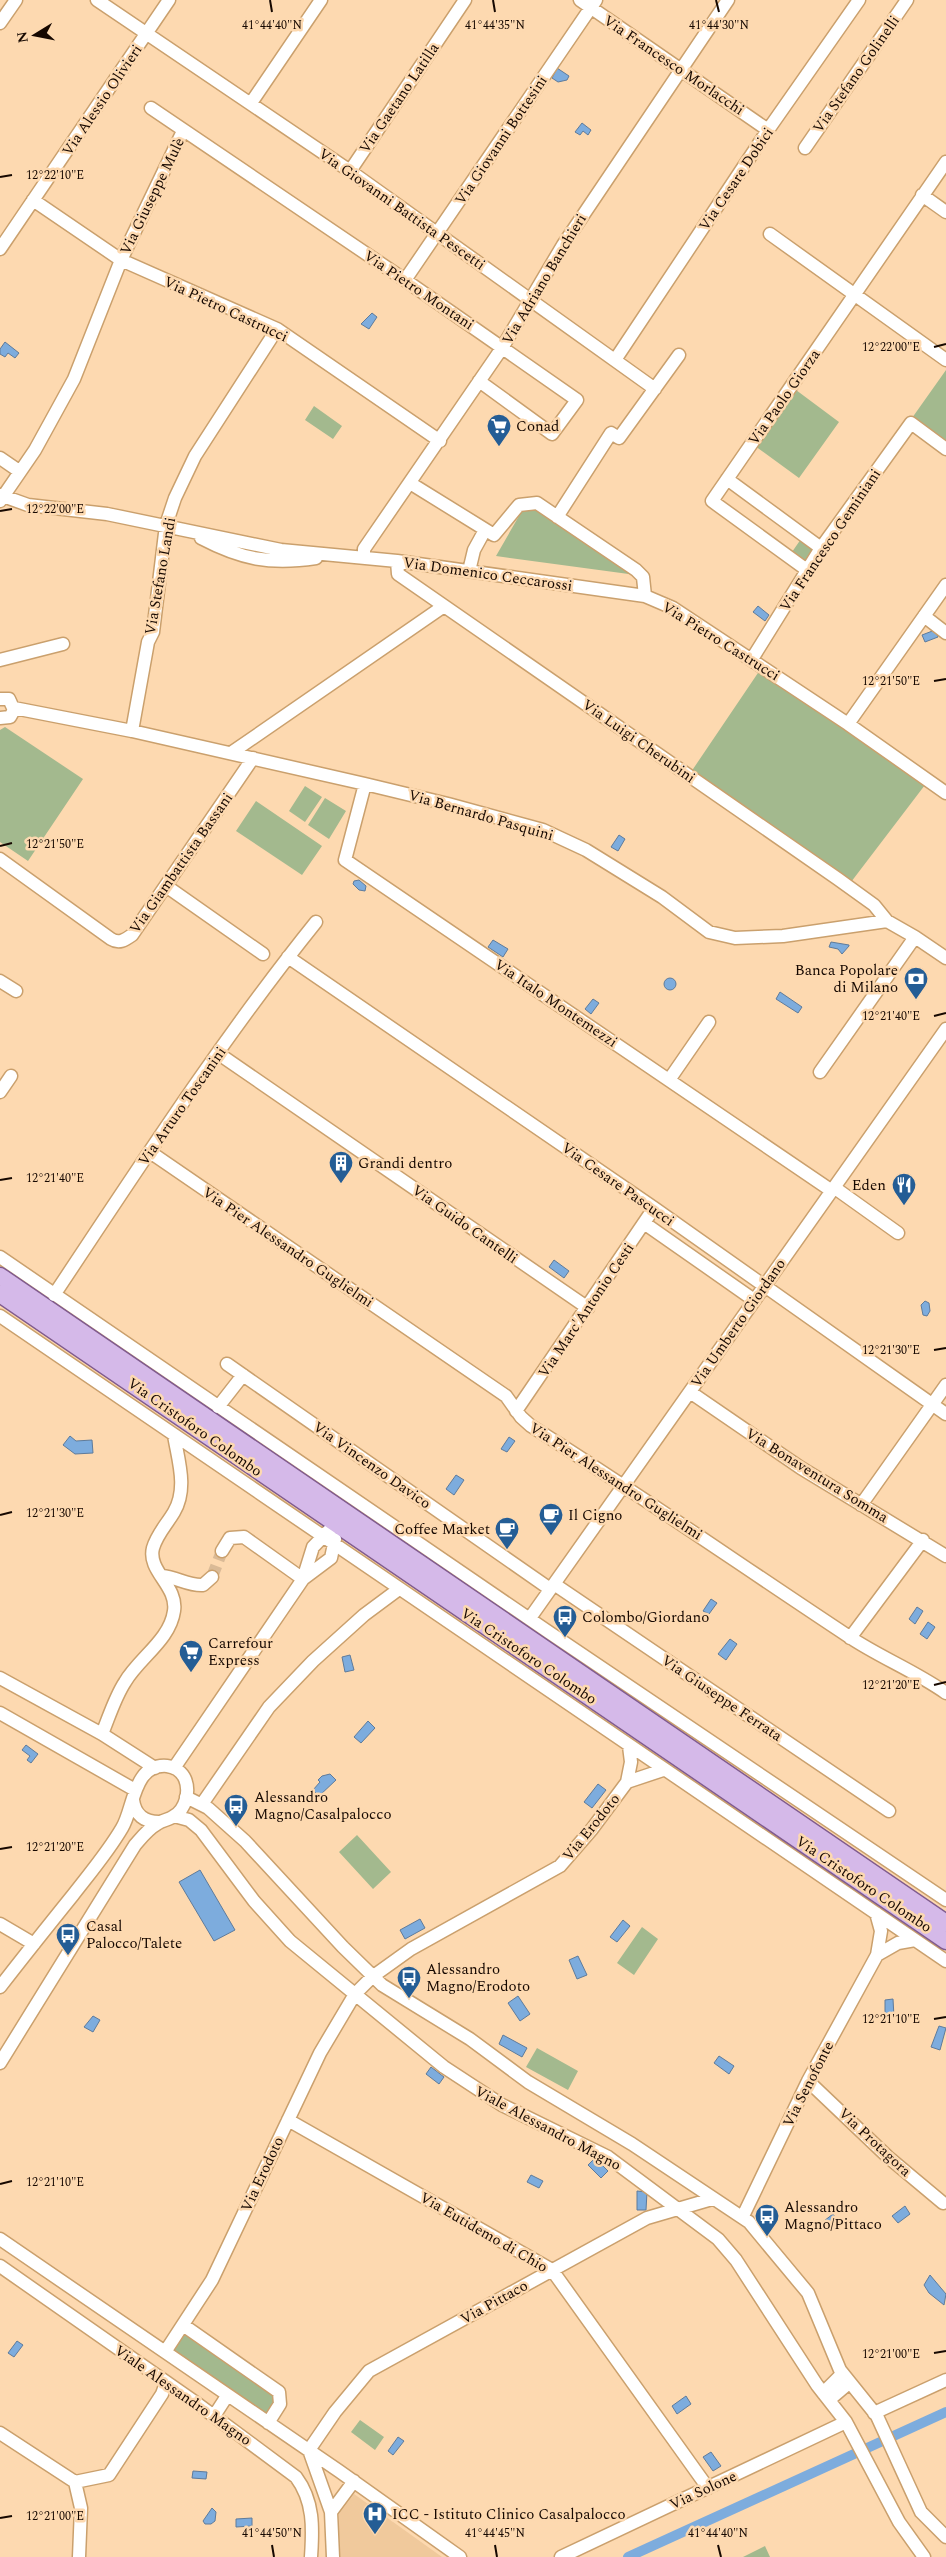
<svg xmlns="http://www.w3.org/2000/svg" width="946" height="2557" viewBox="0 0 946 2557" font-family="Spectral,serif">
	<rect width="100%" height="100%" fill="#fdd9b0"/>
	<path fill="#f0c99c" d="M354,2494L442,2557H338L339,2514Z"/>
	<path fill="#a3b98e" d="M946,370V443L912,418Z
		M796,390L839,422L799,478L755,446Z
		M314,406L342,426L333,439L305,420Z
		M523,509H533L541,512L636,575L496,556Z
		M801,539L814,548L805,561L792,552Z
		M762,667L928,781L848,886L689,775Z
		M5,727L83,779L28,861L0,842V730Z
		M305,786L322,797L305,822L289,811Z
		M325,798L346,811L329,839L308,825Z
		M256,801L322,846L302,875L236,831Z
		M357,1835L391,1872L373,1889L339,1852Z
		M642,1927L658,1939L634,1975L617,1963Z
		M537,2048L578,2071L568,2090L526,2067Z
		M185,2333L278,2397L266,2415L172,2352Z
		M360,2420L384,2437L375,2450L351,2432Z
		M765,2546L770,2557H743Z"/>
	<path fill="#7dacdd" stroke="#5e7b9b" d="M557,68L569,76L567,80L558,82L552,78Z
		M582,123L591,130L588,135L583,131L580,135L575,132Z
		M372,313L377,317L369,329L361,324Z
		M5,342L19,353L15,358L8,353L5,357L0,354V349Z
		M758,606L769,615L765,621L753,612Z
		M935,630L938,637L925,642L922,635Z
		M619,835L625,839L618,851L611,847Z
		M359,880L366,886L365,891L359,890L353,884L354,881Z
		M493,940L508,949L503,957L488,947Z
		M831,942L849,945V946L842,954L838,949L829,947Z
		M664 984a6 6 0 1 1 12 0a6 6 0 1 1-12 0Z
		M780,992L802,1007L798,1013L776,999Z
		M593,999L599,1003L591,1014L585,1009Z
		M554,1260L569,1271L564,1278L549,1267Z
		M925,1301L929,1303L930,1311L927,1316L923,1315L921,1305Z
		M70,1436L76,1441L92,1440L93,1453L75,1454L63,1445Z
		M509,1437L515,1441L507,1452L501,1449Z
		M456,1475L464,1480L454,1495L446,1489Z
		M711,1599L717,1603L709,1614L703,1611Z
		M917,1607L923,1611L915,1624L909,1619Z
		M928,1622L935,1627L927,1639L920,1634Z
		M730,1639L737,1644L726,1660L718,1654Z
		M350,1655L354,1670L345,1672L342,1657Z
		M368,1721L375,1728L361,1743L354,1737Z
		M26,1745L38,1754L31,1763L27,1760L30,1756L22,1750Z
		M330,1774L336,1780L319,1796L313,1790L320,1782L318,1780L322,1776Z
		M598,1784L606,1790L592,1808L584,1802Z
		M200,1870L235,1930L214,1941L179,1882Z
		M420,1919L425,1928L405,1939L400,1930Z
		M623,1920L630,1926L617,1942L610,1937Z
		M578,1956L587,1975L577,1979L569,1960Z
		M518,1996L530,2014L520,2021L508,2003Z
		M893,1999L894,2017H885V2000Z
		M93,2016L100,2020L93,2032L84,2027Z
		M939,2026L946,2028L940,2050L931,2047Z
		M503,2035L527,2048L522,2057L499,2044Z
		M719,2056L734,2066L729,2074L714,2063Z
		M431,2067L444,2077L439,2084L426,2074Z
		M595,2158L608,2171L601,2178L588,2165Z
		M531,2175L543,2181L539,2188L527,2182Z
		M637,2191L647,2192L646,2210H637Z
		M905,2206L910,2214L898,2223L892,2216Z
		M833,2214L838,2221L826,2231L820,2224Z
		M930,2275L946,2294L944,2305L929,2293L924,2285Z
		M17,2341L23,2345L14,2357L8,2353Z
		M686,2396L691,2404L677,2414L672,2406Z
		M398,2437L404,2441L393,2455L388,2451Z
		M711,2452L721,2466L713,2471L703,2457Z
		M193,2471L207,2472L206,2479L192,2478Z
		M212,2508L216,2512L215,2521L211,2524H205L203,2521Z
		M252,2518V2526L236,2527V2519Z"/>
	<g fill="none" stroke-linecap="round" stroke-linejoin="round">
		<path stroke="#7dacdd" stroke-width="10" d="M628,2557L946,2412"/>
		<path stroke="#daba96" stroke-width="12" stroke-dasharray="12 6" stroke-linecap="butt" d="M212,1577L222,1551"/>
		<defs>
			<path id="minor" d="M97,0L350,171L655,389
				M580,0L768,130
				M0,23L16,0
				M251,103L321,0
				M151,108L405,280L577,400L552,434L479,381
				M805,148L907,0
				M350,171L465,0
				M922,195L946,212
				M33,200L121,260L277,329L440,441
				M770,234L946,360
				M0,249L169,0
				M405,280L596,0
				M615,360L768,130L859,0
				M0,458L19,471
				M727,479L821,548
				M410,483L494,535L519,505L537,503L636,570L643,577L645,596
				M0,495L28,505L107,514L281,550L397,561L645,596L673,608L848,724L946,793
				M0,501L35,450L74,379L121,260L183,131
				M557,517L611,433L619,438L679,355
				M201,538C241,559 270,565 316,558
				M364,558V549L502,348L563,245L728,0
				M397,561L398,574L838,879L874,905L887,921
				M807,570L712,501L946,162
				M469,571L474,550L485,530
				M924,616L946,633
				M752,659L821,548L911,423L946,449
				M0,660L63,644
				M0,699H9L14,710L10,717L0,718
				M14,708L132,731L365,784L448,804L543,830L586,850L662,897L709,932L735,938L783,936L887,921L915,937L946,958
				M848,724L946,585
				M132,731L148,642L153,632L166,525L175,498L195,456L277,329
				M231,753L444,606
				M365,784L345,860L832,1191
				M0,859L111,939C119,944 125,940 132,935L253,758
				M166,886L263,954
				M288,957L654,1208L946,1414
				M0,981L16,991
				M219,1054L588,1308
				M820,1072L915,937
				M669,1080L709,1022
				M0,1092L11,1076
				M150,1152L506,1396L521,1417L531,1426C639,1494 742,1566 848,1636C879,1657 915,1671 946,1693
				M835,1188L898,1233
				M644,1223L754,1300
				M0,1257L550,1633L946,1900
				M54,1295C138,1169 221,1040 316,922
				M0,1316L946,1961
				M227,1364L550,1589
				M690,1392L801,1468L946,1556
				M218,1407L243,1375
				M516,1411L654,1208
				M861,1505L946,1385
				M222,1551L230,1538L244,1537L303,1579
				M162,1576C177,1577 188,1586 203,1585L212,1577
				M303,1579L331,1558L335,1539
				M554,1584L889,1811
				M530,1618L946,1029
				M850,1638L923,1540
				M0,1678L102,1734L155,1768
				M0,1713L135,1790
				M102,1734C109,1717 115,1697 125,1682C139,1658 170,1640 174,1611C178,1586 147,1571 153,1548C157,1534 167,1524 174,1512C188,1488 178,1460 174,1435
				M174,1768L303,1579L313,1547L335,1524L339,1516
				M627,1782L663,1770
				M186,1797L208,1808L245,1841L343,1947L382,1985L470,2039L528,2082L632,2144L749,2222L808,2293L840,2370L877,2416L921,2512L946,2537
				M133,1800C135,1815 144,1822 159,1822
				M202,1804L269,1707L313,1661L364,1615L399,1589
				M174,1816L189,1820L201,1830L254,1901L290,1941L444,2067L502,2105L608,2157L718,2239L736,2260L817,2385L846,2422L899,2522L924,2557
				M0,1924L34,1944
				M877,1955L898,1943L915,1940
				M0,1987C24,1956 48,1926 73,1895C90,1873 108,1852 122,1828C134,1809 133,1763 167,1766C175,1767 182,1772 185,1779C190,1791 186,1809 174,1816C169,1820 162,1820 157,1824C148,1829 142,1837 135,1845L0,2063
				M808,2081L888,2157L943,2203
				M288,2120L552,2270L708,2488
				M743,2216L808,2081L877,1955L881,1931L876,1913
				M0,2239L339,2471L460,2557
				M0,2266L199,2405L296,2477C314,2501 313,2528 311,2557
				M183,2325L279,2392L280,2404L268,2423
				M165,2352L212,2280L320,2053L355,1994L372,1977L411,1949L560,1866L592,1829L627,1782L631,1762L629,1746
				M823,2393L842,2374
				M829,2400L849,2383
				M874,2413L946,2380
				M214,2416L227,2396
				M0,2433L75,2482L109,2475L162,2394L166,2383
				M309,2450L335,2412L369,2371L647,2218L712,2199
				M309,2450L331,2512L333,2557
				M75,2482L81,2508L79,2557
				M331,2512L354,2481
				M561,2557L846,2422"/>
			<path id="major" d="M0,1276L946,1923
				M0,1294L946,1941"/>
		</defs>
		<use href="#minor" stroke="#caa06d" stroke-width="15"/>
		<use href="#major" stroke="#805c8e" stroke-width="19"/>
		<use href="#minor" stroke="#fff" stroke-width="12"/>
		<use href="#major" stroke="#d5b9e9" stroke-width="16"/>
	</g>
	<path fill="none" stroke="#160800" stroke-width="2" d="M270,0L272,12M493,0L495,12M716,0L719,12M0,177L12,175M934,347L946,344M0,511L12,509M934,681L946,679M0,846L12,843M934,1016L946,1013M0,1180L12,1178M934,1350L946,1348M0,1515L12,1512M934,1685L946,1682M0,1849L12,1847M934,2019L946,2017M0,2184L12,2181M934,2353L946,2351M0,2518L12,2516M272,2545L274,2557M495,2545L497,2557M718,2545L721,2557"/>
	<defs>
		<symbol id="supermarket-pin" viewBox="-11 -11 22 30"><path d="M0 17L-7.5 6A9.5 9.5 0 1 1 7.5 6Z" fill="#245d95" stroke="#fdd9b0"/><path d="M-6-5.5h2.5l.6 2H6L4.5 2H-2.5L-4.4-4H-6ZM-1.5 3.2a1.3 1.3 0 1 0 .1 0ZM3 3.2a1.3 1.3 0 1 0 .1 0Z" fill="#fff"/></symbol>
		<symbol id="bank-pin" viewBox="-11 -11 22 30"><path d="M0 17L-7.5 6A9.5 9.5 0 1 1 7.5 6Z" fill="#245d95" stroke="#fdd9b0"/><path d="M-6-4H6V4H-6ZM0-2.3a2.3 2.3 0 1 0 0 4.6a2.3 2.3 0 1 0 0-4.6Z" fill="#fff"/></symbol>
		<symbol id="building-pin" viewBox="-11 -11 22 30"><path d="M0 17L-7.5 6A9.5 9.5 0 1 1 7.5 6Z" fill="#245d95" stroke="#fdd9b0"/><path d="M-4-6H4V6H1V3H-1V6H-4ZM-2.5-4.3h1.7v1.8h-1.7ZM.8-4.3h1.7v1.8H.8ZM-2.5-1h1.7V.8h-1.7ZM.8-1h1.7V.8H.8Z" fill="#fff"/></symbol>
		<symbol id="restaurant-pin" viewBox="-11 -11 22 30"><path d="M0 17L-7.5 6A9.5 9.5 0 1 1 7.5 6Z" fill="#245d95" stroke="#fdd9b0"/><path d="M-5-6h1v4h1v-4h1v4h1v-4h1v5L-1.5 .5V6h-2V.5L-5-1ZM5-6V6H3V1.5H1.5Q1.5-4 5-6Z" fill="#fff"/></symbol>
		<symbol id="cafe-pin" viewBox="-11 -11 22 30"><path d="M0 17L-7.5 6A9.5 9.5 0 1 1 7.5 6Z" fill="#245d95" stroke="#fdd9b0"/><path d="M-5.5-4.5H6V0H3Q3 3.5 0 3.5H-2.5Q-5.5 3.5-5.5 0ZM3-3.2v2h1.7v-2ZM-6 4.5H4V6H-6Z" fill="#fff"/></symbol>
		<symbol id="bus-pin" viewBox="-11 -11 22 30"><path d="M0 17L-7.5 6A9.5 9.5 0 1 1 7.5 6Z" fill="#245d95" stroke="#fdd9b0"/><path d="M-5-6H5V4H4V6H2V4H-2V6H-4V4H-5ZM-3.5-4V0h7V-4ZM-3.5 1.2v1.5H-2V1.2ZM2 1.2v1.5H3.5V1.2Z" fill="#fff"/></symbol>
		<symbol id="hospital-pin" viewBox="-11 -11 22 30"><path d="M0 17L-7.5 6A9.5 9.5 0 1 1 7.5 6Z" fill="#245d95" stroke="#fdd9b0"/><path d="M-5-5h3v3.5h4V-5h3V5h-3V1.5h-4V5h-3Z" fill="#fff"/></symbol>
	</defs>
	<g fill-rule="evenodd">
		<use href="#supermarket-pin" x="485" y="412" width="28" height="38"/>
		<use href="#bank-pin" x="902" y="965" width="28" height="38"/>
		<use href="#building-pin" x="327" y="1149" width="28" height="38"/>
		<use href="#restaurant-pin" x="890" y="1171" width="28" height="38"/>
		<use href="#cafe-pin" x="537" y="1501" width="28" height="38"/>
		<use href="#cafe-pin" x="493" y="1515" width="28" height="38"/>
		<use href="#bus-pin" x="551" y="1603" width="28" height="38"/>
		<use href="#supermarket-pin" x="177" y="1638" width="28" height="38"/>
		<use href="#bus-pin" x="222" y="1792" width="28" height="38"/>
		<use href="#bus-pin" x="54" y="1921" width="28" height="38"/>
		<use href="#bus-pin" x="395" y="1964" width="28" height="38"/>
		<use href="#bus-pin" x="753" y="2202" width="28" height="38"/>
		<use href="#hospital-pin" x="361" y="2500" width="28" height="38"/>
	</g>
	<g text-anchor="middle" stroke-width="5" stroke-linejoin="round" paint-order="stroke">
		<g font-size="15" fill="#160800" stroke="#fdd9b0">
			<text transform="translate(674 65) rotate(34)" y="5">Via Francesco Morlacchi</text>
			<text transform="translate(856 74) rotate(-55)" y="5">Via Stefano Golinelli</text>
			<text transform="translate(399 98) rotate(-56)" y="5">Via Gaetano Latilla</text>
			<text transform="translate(102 100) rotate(-56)" y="5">Via Alessio Olivieri</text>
			<text transform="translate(501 140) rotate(-56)" y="5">Via Giovanni Bottesini</text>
			<text transform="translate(736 179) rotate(-56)" y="5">Via Cesare Dobici</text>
			<text transform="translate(152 196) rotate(-64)" y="5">Via Giuseppe Mulè</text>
			<text transform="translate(402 209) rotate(35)" y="5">Via Giovanni Battista Pescetti</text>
			<text transform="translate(544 279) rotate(-59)" y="5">Via Adriano Banchieri</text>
			<text transform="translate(419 290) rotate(34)" y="5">Via Pietro Montani</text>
			<text transform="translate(226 309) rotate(25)" y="5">Via Pietro Castrucci</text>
			<text transform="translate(784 397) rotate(-55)" y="5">Via Paolo Giorza</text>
			<text transform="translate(830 540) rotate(-56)" y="5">Via Francesco Geminiani</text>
			<text transform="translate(488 574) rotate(8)" y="5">Via Domenico Ceccarossi</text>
			<text transform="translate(160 576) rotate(-80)" y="5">Via Stefano Landi</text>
			<text transform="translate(721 641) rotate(32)" y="5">Via Pietro Castrucci</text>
			<text transform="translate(639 741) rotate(35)" y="5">Via Luigi Cherubini</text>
			<text transform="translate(481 815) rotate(16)" y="5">Via Bernardo Pasquini</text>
			<text transform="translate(181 863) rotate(-55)" y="5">Via Giambattista Bassani</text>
			<text transform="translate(556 1003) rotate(34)" y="5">Via Italo Montemezzi</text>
			<text transform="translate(182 1106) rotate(-55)" y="5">Via Arturo Toscanini</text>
			<text transform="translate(618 1184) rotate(35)" y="5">Via Cesare Pascucci</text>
			<text transform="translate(465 1224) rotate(35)" y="5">Via Guido Cantelli</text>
			<text transform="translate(288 1247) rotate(34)" y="5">Via Pier Alessandro Guglielmi</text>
			<text transform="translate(586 1310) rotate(-56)" y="5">Via Marc'Antonio Cesti</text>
			<text transform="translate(738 1323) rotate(-55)" y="5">Via Umberto Giordano</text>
			<text transform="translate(195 1427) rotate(35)" y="5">Via Cristoforo Colombo</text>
			<text transform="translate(372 1465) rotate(35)" y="5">Via Vincenzo Davico</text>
			<text transform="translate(817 1475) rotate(32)" y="5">Via Bonaventura Somma</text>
			<text transform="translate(616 1481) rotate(33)" y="5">Via Pier Alessandro Guglielmi</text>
			<text transform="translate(529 1656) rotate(34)" y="5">Via Cristoforo Colombo</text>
			<text transform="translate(722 1698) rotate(34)" y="5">Via Giuseppe Ferrata</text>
			<text transform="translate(591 1827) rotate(-51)" y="5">Via Erodoto</text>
			<text transform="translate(864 1884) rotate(34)" y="5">Via Cristoforo Colombo</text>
			<text transform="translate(808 2084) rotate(-63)" y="5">Via Senofonte</text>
			<text transform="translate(548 2128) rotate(28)" y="5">Viale Alessandro Magno</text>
			<text transform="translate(875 2142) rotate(43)" y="5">Via Protagora</text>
			<text transform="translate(262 2174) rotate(-65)" y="5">Via Erodoto</text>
			<text transform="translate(484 2232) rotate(30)" y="5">Via Eutidemo di Chio</text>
			<text transform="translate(494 2302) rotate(-29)" y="5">Via Pittaco</text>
			<text transform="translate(183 2395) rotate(35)" y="5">Viale Alessandro Magno</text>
			<text transform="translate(703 2490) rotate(-25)" y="5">Via Solone</text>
		</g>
		<g font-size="15" fill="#160800" stroke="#fdd9b0" text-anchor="start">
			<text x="516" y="431">Conad</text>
			<text x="898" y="975" text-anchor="end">Banca Popolare<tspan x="898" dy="17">di Milano</tspan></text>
			<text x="358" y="1168">Grandi dentro</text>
			<text x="886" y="1190" text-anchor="end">Eden</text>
			<text x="568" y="1520">Il Cigno</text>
			<text x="490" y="1534" text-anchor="end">Coffee Market</text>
			<text x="582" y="1622">Colombo/Giordano</text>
			<text x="208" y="1648">Carrefour<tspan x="208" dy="17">Express</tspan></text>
			<text x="254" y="1802">Alessandro<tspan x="254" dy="17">Magno/Casalpalocco</tspan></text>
			<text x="86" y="1931">Casal<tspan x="86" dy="17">Palocco/Talete</tspan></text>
			<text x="426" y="1974">Alessandro<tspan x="426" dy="17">Magno/Erodoto</tspan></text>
			<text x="784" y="2212">Alessandro<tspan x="784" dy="17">Magno/Pittaco</tspan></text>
			<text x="392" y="2519">ICC - Istituto Clinico Casalpalocco</text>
		</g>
	</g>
	<g font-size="12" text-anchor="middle" fill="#160800" stroke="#fdd9b0" stroke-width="5" stroke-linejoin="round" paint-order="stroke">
		<text x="272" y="29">41°44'40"N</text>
		<text x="495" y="29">41°44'35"N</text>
		<text x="719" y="29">41°44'30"N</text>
		<text x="55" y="179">12°22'10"E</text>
		<text x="891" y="351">12°22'00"E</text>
		<text x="55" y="513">12°22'00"E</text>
		<text x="891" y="685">12°21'50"E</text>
		<text x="55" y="848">12°21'50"E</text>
		<text x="891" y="1020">12°21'40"E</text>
		<text x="55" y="1182">12°21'40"E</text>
		<text x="891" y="1354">12°21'30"E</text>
		<text x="55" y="1517">12°21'30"E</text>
		<text x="891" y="1689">12°21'20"E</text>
		<text x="55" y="1851">12°21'20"E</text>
		<text x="891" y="2023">12°21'10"E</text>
		<text x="55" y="2186">12°21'10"E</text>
		<text x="891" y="2358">12°21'00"E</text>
		<text x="55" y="2520">12°21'00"E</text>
		<text x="272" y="2537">41°44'50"N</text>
		<text x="495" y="2537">41°44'45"N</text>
		<text x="718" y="2537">41°44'40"N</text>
	</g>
	<g transform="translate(35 35) rotate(260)" stroke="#fdd9b0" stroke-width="4" paint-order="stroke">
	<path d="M0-4L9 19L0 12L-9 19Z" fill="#160800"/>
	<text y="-8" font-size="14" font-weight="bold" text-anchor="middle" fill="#160800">N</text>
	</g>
</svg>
